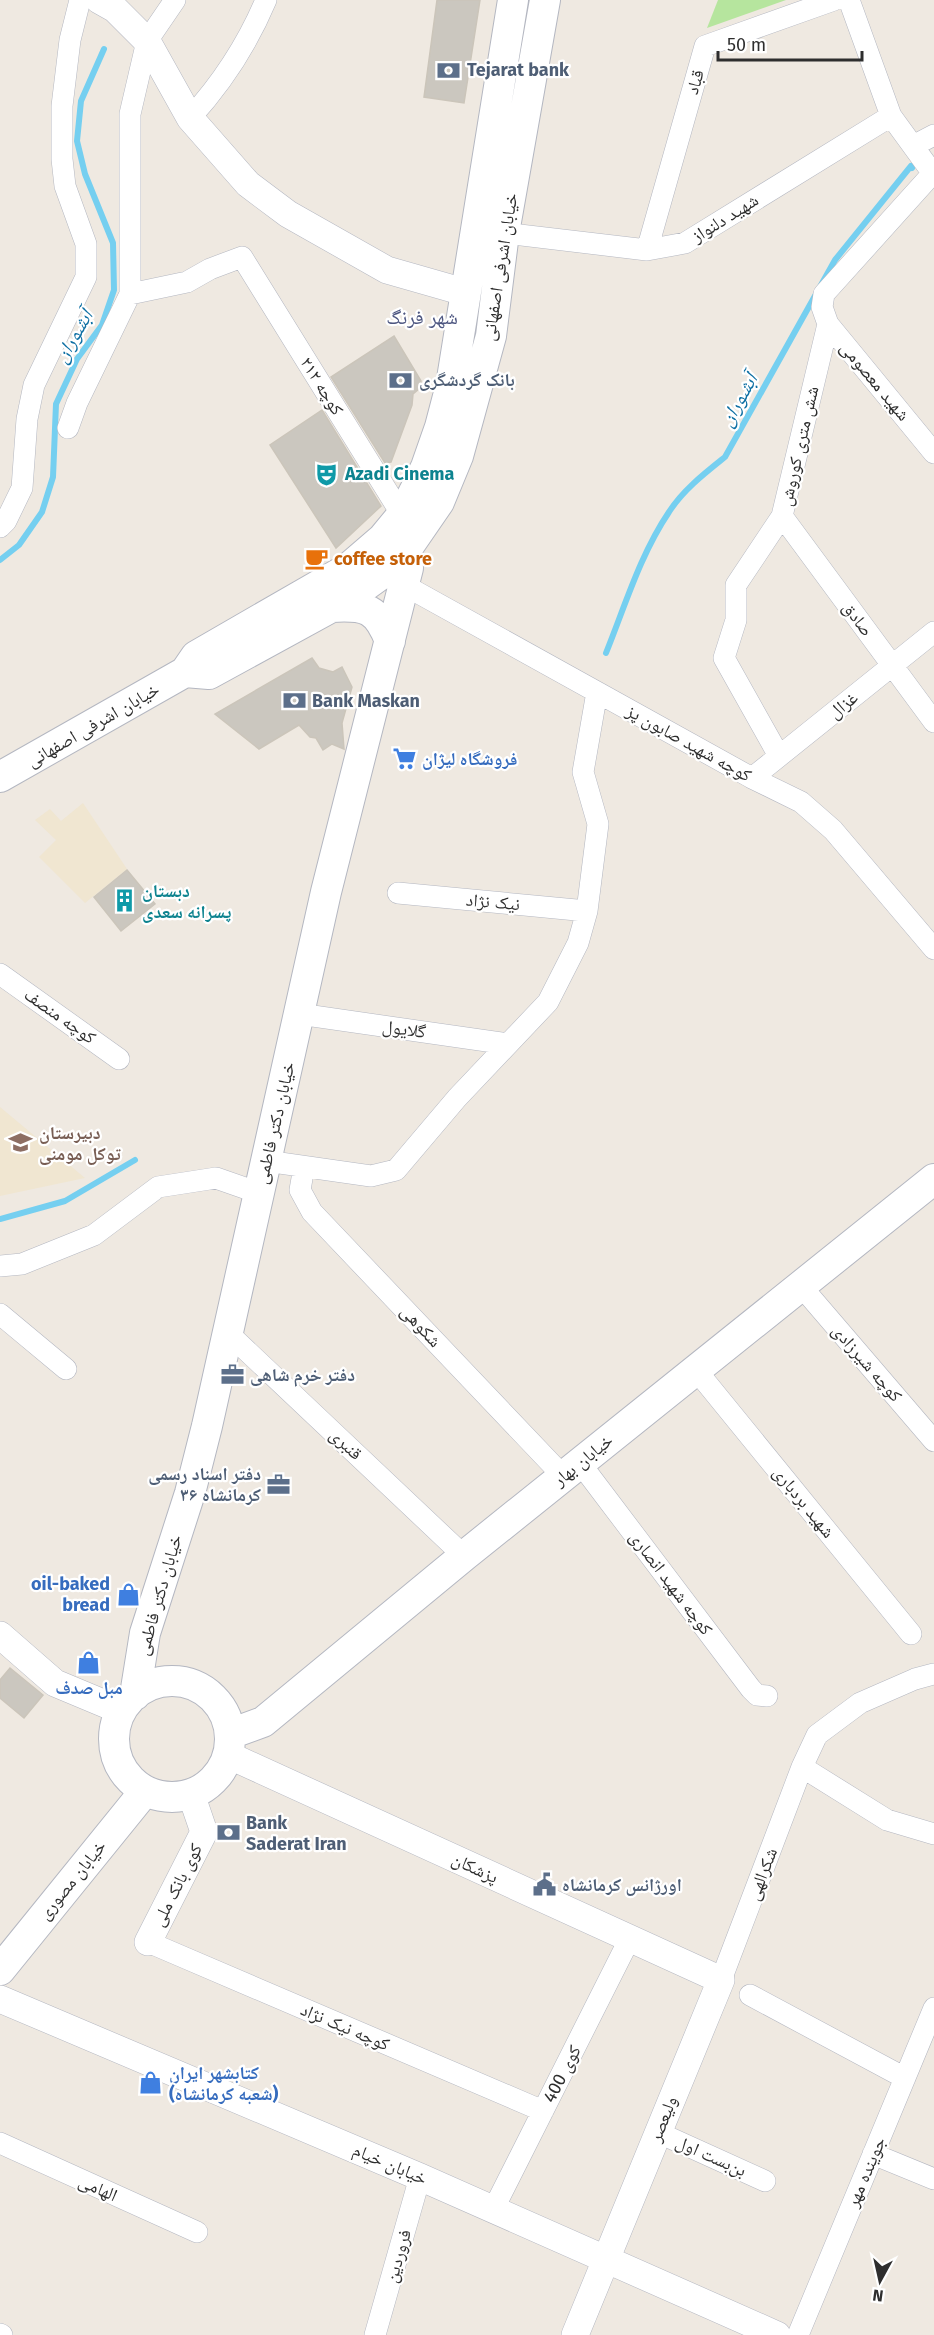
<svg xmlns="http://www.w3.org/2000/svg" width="934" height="2335" viewBox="0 0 934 2335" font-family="'Fira Sans','Noto Naskh Arabic',sans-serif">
	<rect width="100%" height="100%" fill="#efe9e1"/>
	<path fill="#f0e6d1" d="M83,803L127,869L85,903L39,857L56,840L35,820L50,809L61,821Z
		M0,1107L85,1178L0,1196Z"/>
	<path fill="#b6e59e" d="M718,0H786L707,28Z"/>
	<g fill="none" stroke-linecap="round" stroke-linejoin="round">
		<path stroke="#75cff0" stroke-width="6" d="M0,560L19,545L42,512L53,477L56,404L77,359L102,325L114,290L113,243L85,174L77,141L81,101L104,49
			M606,653C625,606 640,555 669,512C683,490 705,473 725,457L835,260L911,166L912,168
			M0,1219L65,1201L135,1160"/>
	</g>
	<path fill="#cbc7bf" stroke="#cbc5ba" stroke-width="1.5" d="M437,0H480L464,103L424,97Z
		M394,336L421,381L420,388L413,394L412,405L391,462L385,463L331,377Z
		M322,410L381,506L336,548L270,445Z
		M312,658L319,668L333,672L342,667L352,687L342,723L344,749L332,744L323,750L316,738L310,737L299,725L259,749L215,714Z
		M127,870L155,904L121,931L94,897Z
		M10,1668L43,1695L24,1718L0,1698V1680Z"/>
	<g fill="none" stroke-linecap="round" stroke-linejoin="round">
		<defs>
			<path id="minor" d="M849,0L891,116L934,175
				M190,118C223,82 247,45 266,0
				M913,146L934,135
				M933,173L824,294L822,307L828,324L934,453
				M504,233L647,250L685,243L891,116
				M647,250L705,46L834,0
				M130,294L187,282L210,269L242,257L402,515
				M68,428L77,403L130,294V114L147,41L175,0
				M782,516L934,722
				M0,527L6,521L22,488L27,419L34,385L86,277V244L65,186L62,159V106L70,40L80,0
				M404,585L752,778L801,802L833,830L934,949
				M779,756L724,658L736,620V585L782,516L828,324
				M752,778L934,632
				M398,893L587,911
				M0,974L119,1059
				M299,1014L508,1044
				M266,1161L371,1176L396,1170L457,1098L548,1002L578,943L587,911L598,824L583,772L597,692
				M304,1167L300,1190L312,1212L563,1476
				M0,1266L22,1264L94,1235L158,1187L216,1178L259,1193
				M801,1286L934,1441
				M0,1314L66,1369
				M228,1333L464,1556
				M696,1370L911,1634
				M580,1463L751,1689L757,1695L767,1696
				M802,1767L887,1820L934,1834
				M148,1942L543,2111
				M721,1980L802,1767L817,1735L860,1703L915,1679L934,1674
				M750,1995L905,2078
				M657,2132L765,2181
				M0,2143L197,2232
				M873,2154L934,2179
				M493,2210L630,1938
				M0,2334L2,2335
				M375,2335L420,2177
				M798,2335L934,2008"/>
			<path id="tertiary" d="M99,0L115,9L147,41L190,118L248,184L288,214L387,270L464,292
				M0,1635L55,1683L122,1711
				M228,1755L721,1980L575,2335
				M148,1942L204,1832L191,1794
				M0,1999L420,2177L777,2335"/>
			<path id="secondary" d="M332,607C366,605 377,608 390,641
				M185,672L209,674L348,598L387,570L406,550L439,502L458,456L491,336L504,233L545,0
				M0,777L185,672L196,656L347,569L383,538L402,515L414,492L426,467L440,427L451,385L513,0
				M114 1739a58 58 0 1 1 116 0a58 58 0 1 1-116 0Z
				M135,1695L145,1633L190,1493L207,1426L326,892L408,568L406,550
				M230,1734L263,1722L464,1556L934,1179
				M0,1970L145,1791"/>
		</defs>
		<use href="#minor" stroke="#b4b7c1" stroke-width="22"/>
		<use href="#tertiary" stroke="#b4b7c1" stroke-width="28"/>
		<use href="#secondary" stroke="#b4b7c1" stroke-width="32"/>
		<use href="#minor" stroke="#fff" stroke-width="21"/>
		<use href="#tertiary" stroke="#fff" stroke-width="27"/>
		<use href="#secondary" stroke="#fff" stroke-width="30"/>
	</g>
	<defs>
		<symbol id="bank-bare" viewBox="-9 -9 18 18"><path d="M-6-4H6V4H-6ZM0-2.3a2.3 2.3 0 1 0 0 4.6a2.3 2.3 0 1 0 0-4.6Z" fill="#5c6f8a" stroke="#fff" stroke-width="2.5" paint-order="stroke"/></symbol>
		<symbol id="theatre-bare" viewBox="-9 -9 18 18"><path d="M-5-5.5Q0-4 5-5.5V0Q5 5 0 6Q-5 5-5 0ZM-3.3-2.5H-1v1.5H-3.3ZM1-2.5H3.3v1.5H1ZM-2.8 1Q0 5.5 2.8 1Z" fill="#0f9aa8" stroke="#fff" stroke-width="2.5" paint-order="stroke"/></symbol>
		<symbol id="cafe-bare" viewBox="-9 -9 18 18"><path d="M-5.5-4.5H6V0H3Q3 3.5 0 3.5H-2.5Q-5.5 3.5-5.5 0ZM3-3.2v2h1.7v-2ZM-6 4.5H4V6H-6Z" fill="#e8710a" stroke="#fff" stroke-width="2.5" paint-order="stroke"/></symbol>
		<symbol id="supermarket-bare" viewBox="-9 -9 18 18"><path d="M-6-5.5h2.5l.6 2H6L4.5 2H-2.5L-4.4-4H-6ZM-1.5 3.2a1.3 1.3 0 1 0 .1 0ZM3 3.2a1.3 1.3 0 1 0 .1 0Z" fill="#3f7fe0" stroke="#fff" stroke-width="2.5" paint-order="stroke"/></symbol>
		<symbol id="building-bare" viewBox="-9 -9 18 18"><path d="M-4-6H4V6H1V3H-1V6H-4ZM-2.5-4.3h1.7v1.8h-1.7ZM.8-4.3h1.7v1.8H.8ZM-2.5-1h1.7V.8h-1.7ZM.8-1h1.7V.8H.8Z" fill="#0f9aa8" stroke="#fff" stroke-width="2.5" paint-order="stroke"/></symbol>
		<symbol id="school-bare" viewBox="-9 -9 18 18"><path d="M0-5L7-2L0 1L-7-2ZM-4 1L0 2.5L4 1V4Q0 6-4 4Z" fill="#8d6e63" stroke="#fff" stroke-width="2.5" paint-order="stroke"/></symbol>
		<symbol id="office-bare" viewBox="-9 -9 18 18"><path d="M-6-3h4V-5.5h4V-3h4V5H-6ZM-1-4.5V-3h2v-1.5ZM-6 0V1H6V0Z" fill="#5c6f8a" stroke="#fff" stroke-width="2.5" paint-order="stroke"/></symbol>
		<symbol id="shop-bare" viewBox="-9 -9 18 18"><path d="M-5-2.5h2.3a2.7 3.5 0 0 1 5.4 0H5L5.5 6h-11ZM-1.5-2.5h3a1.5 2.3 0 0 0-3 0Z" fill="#3f7fe0" stroke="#fff" stroke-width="2.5" paint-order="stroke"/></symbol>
		<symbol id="civic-bare" viewBox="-9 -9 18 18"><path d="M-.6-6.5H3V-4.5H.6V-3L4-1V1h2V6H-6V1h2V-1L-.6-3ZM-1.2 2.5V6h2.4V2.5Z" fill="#5c6f8a" stroke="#fff" stroke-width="2.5" paint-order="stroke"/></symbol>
	</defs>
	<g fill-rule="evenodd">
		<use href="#bank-bare" x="432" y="54" width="33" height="33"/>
		<use href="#bank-bare" x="384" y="364" width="33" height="33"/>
		<use href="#theatre-bare" x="310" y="458" width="33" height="33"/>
		<use href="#cafe-bare" x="300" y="542" width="33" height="33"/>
		<use href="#bank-bare" x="278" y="684" width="33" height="33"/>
		<use href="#supermarket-bare" x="388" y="742" width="33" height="33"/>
		<use href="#building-bare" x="108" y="884" width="33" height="33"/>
		<use href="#school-bare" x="4" y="1126" width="33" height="33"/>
		<use href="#office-bare" x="216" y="1358" width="33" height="33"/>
		<use href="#office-bare" x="262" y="1468" width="33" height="33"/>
		<use href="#shop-bare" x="112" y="1578" width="33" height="33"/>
		<use href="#shop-bare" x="72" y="1646" width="33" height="33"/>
		<use href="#bank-bare" x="212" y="1816" width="33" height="33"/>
		<use href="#civic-bare" x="528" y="1868" width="33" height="33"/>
		<use href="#shop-bare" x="134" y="2066" width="33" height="33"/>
	</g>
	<g text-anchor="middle" stroke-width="4.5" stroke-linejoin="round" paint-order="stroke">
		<g font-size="18" font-weight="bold" fill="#4e5e75" stroke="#fff" text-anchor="start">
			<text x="467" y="76">Tejarat bank</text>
			<text x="419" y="386">بانک گردشگری</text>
			<text x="312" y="707">Bank Maskan</text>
			<text x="250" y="1381">دفتر خرم شاهی</text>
			<text x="261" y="1480" text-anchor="end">دفتر اسناد رسمی<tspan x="261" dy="21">۳۶ کرمانشاه</tspan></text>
			<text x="246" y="1829">Bank<tspan x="246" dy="21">Saderat Iran</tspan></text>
			<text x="562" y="1891">اورژانس کرمانشاه</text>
		</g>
		<g font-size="18" fill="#2e2e2e" stroke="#fff">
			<text transform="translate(695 82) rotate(-74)" y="6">قباد</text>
			<text transform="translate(725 218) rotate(-32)" y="6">شهید دلنواز</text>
			<text transform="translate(500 267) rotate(-81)" y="6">خیابان اشرفی اصفهانی</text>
			<text transform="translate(875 381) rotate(50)" y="6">شهید معصومی</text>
			<text transform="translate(322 386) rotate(58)" y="6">کوچه ۲۱۲</text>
			<text transform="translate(799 446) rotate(-77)" y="6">شش متری کوروش</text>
			<text transform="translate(858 619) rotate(54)" y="6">صادق</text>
			<text transform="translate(843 705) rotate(-39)" y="6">غزال</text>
			<text transform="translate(93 725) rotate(-30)" y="6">خیابان اشرفی اصفهانی</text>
			<text transform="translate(689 743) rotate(29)" y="6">کوچه شهید صابون پز</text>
			<text transform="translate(493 902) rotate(5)" y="6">نیک نژاد</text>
			<text transform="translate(60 1016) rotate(35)" y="6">کوچه منصف</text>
			<text transform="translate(404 1029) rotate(8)" y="6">گلایول</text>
			<text transform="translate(275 1123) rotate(-77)" y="6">خیابان دکتر فاطمی</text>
			<text transform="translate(421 1326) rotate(47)" y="6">شکوهی</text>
			<text transform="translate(867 1363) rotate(49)" y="6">کوچه شیرزادی</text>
			<text transform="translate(346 1444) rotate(43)" y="6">قنبری</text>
			<text transform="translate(583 1460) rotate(-39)" y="6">خیابان بهار</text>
			<text transform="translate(804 1502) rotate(51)" y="6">شهید بردباری</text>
			<text transform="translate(671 1583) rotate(53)" y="6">کوچه شهید انصاری</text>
			<text transform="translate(159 1595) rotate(-74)" y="6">خیابان دکتر فاطمی</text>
			<text transform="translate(475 1868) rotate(25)" y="6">پزشکان</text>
			<text transform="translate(762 1874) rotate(-69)" y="6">شکرالهی</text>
			<text transform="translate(72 1880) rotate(-51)" y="6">خیابان مصوری</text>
			<text transform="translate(177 1885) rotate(-63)" y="6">کوی بانک ملی</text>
			<text transform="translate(345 2027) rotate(23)" y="6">کوچه نیک نژاد</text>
			<text transform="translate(562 2074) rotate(-63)" y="6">کوی 400</text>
			<text transform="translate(663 2119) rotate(-68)" y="6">ولیعصر</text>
			<text transform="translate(711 2156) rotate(24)" y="6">بن‌بست اول</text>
			<text transform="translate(390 2164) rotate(23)" y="6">خیابان خیام</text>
			<text transform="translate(866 2172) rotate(-67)" y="6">جوینده مهر</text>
			<text transform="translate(98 2188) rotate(24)" y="6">الهامی</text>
			<text transform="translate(398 2256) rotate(-74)" y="6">فروردین</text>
		</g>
		<g font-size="18" font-weight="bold" fill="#0d838f" stroke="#fff" text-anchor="start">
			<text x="345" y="480">Azadi Cinema</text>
			<text x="142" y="897">دبستان<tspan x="142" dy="21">پسرانه سعدی</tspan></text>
		</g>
		<g font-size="18" font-weight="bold" fill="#c56008" stroke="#fff" text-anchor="start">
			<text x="334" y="565">coffee store</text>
		</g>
		<g font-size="18" font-weight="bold" fill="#366cbe" stroke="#fff" text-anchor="start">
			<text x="422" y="765">فروشگاه لیژان</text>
			<text x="110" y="1590" text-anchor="end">oil-baked<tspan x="110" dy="21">bread</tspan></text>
			<text x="89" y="1694" text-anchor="middle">مبل صدف</text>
			<text x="169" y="2079">کتابشهر ایران<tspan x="169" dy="21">(شعبه کرمانشاه)</tspan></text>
		</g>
		<g font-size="18" font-weight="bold" fill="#785e54" stroke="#fff" text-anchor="start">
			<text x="39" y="1139">دبیرستان<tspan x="39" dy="21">توکل مومنی</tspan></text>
		</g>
		<g font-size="20" fill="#4d5680" stroke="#fff">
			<text x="422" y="324">شهر فرنگ</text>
		</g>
		<g font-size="20" font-style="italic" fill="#0d6fa3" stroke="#fff">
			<text transform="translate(73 336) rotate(-60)" y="7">آبشوران</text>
			<text transform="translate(738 400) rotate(-61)" y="7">آبشوران</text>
		</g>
	</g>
	<g transform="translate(880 2281) rotate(188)" stroke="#ffffff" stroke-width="4.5" paint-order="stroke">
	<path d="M0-4.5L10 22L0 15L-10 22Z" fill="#2e2e2e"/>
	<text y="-9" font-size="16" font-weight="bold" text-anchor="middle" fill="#2e2e2e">N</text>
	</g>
	<path d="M718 51v9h144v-9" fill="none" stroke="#2e2e2e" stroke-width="3"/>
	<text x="727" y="51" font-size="18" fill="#2e2e2e" stroke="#ffffff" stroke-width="4.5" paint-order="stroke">50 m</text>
</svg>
